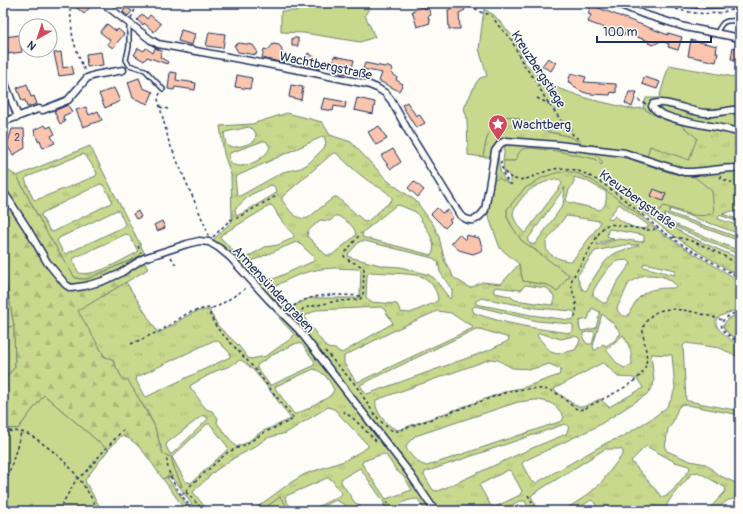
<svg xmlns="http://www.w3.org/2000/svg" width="743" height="514" viewBox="0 0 743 514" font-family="Pangolin,sans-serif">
	<defs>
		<pattern id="grass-tufts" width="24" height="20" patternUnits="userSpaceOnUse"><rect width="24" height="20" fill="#c8d88c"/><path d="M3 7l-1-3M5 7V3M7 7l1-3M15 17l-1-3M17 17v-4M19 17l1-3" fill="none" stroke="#abba7b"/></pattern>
		<pattern id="forest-firs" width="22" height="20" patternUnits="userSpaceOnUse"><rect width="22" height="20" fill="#c8d88c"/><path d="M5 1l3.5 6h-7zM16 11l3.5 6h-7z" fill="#abba7b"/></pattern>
	</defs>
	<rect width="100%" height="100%" fill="#fdfcf7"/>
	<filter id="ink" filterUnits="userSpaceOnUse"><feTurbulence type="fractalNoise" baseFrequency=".025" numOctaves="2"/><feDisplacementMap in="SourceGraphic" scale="8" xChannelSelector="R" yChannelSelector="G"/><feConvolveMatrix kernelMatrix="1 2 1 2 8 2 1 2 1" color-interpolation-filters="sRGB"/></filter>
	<g filter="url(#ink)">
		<path fill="url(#grass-tufts)" stroke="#728475" fill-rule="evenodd" d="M646,98H659L664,101L740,106V213L732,211L722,214L740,220V222L719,215L718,219L740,226V234L670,209L669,213L740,238V241L665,214L664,218L674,224L740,251V255L678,228L660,218L659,219L688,236L740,259V276C706,257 673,238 644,212L655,215L664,205L693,216L695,177C677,176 661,169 644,163L650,146L664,119L652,114L643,108Z
			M287,113L322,122L330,135L351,142L388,181L416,201L433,224L439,237L445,262L451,271L453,277L470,288L482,282L501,284L519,264L523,281L548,285L557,291L536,250L528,246L521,240L511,225L507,217V209C513,202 518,194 525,188C536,180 552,171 566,171C594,172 640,217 662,233C687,251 714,265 740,281V309C734,311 727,313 721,316C704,323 734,342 740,346V358L720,348L686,343L683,346L686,400L688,401L740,411V415L682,404L678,408L672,424L668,429L665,448L667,451L690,461L706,464L718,475L736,483L740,479V499C727,498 724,503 715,511H707L725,492L726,488L698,472L692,473C685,483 667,498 666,509L668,511L663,510L662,511H600L593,501L591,500L575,511H563L586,496L600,484L623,454V451L620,449H605L533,494L531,496L539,511H530L525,501H519L500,511H437L328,365L212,241L232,221L231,175L224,154L220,126L252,124ZM249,127L254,130L256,134L255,141C248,144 232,151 226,144C225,142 225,137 224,134L226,132ZM324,136L326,143L324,148L308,164L301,168L283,172L240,196L237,195L235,178L237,176ZM263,141H266L270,147C266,159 242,172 230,163L229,155L230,153ZM333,153H336C346,162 356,172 367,180C376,187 385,188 392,198V200L368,221L365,222L337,197H334L308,218C295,221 289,209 282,200V197ZM574,177L585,180L606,192C607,198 606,207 600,210L568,202L566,200L569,190L574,182ZM554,179L560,180L562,184L526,232L524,233C519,227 514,221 513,214C513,209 516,207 518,203C530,187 535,186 554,179ZM271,185L274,186L277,192L275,194L239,215H236L235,209L250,195ZM565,187L563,205L551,222L535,244H531L528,242V239ZM619,204L648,225V228C635,231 624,223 615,216L611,220L608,218ZM271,205C275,208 276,212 278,216C283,223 288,229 294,235L293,238L278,245L265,247L244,259H241L220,237L221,235ZM399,205L416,212L418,215C423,224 440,244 431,255L362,237L363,232L395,206ZM335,216H338C346,221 354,225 356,234L355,236L332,255H326L307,236L308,231L320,220L330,221ZM567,216L600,221V224L572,261C567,262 552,257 548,252C546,250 546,245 546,242L565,217ZM610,229L642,235L644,236V241L641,242L619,239L597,245V243L614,239L607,236L608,230ZM360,241H365L433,258L438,262L440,272L452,290V295L450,299L434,278L429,275L401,267L384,266L349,257L348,254ZM296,242L299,243L314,257V261L262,284L259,283L247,266V263ZM624,245H639C632,249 625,249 618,252C604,257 593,280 586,291L582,289L577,276L595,251ZM627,260L631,263L616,284L612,293L606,303H603C600,301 594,297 593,294C592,289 610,265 615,262C618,260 623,261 627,260ZM644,263L675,270V275L643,267ZM334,268L358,269L361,270L360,295L358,298H310L289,308H286L273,289L274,287C295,275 310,269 334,268ZM370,272C384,273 407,273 420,276C429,278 438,291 438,300L434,303L410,313L401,312L397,304L370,302L366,297L367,275ZM644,275C655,275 669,275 676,286L674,288C647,288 640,291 628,316C622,317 618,313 617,308L629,283ZM525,285L547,288L554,296V304L551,305L515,300L510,296L495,293L493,292L495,287L521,290ZM481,298L536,308L573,311L575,314L574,319L569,320L531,315L476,304L475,302ZM475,306L537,321L571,324L573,325V331L570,333C537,329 505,324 474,313L472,308ZM381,307L384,309L393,323L342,353L335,349L327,348L305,319V316L316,310ZM592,308L600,312L596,328L582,331L580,330L579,321L588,319ZM437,311L451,313L464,322L472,325L473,328L358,382L355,380L344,363V356L397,329ZM602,314L613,323L621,333L614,341L606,346L603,344L596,350H594L593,346ZM476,329H480L509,338L508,341L487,351L367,394L365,393L360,385ZM593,331L595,334L592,344H587L583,338V333ZM539,333L561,339L574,336L578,337L580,340L578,345L575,350L557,354L551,352L538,337L537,335ZM623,335C629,344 632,353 632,364L625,368C616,365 613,357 606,350ZM651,354L672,355L675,388L672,398L666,408L654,417L622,437L608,442L536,483L531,481L522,464L524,461L596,427L646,395L653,386L654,381ZM491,359L498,360L512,368L532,369L549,364L561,369L559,375L522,388L510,390L398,430C387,427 374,411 376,400ZM602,363L605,364L618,377C631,379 636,374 643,388L609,407L600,399C595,401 588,406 582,407C576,408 562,395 555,391L554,389ZM535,400C550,401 556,404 564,417L562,421L427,466C419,465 410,455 406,448L407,444L415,436L518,402ZM565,424L569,427L566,434L530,449L445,488L437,491L433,490L424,475L425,472ZM646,446L675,462L689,466L690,469L673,490L665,497H662L631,461ZM508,470L511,471L522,491L520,495L495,507L491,506L479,485Z
			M506,116C519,118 529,125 541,130C556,135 571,133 582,145C565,143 512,135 499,142C492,145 491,151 490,157H483C486,138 488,124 506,116Z
			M507,144H532L594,152L604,163L601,165L557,151L518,159L514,161H503L505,145Z
			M90,146L145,254L87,279C79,279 75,279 71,272L44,228L17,176ZM83,154L86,156L97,173L96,176L36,200L33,199L25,179L27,177ZM100,184L103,185L112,200L111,203L53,232L50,231L41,216L42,213ZM117,210L119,211L125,224L123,227L66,254L63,252L57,241L59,238ZM126,234L129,235L138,251L136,253C122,260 95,277 79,273L73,262L74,258Z
			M498,154C500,169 498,174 510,185L492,181Z
			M126,282L158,333C176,326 189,309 209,310L218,326L238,345L248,358L251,359L266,356L292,338L294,334L279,318L282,316L297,331L407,472L431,511H424V509L418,499C410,499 398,502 397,511H387L384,505V502L360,468L341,479V482L355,503L361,507L364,511H355L336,500L314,511H309L341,495L342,493L331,479L327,478L286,496L285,498L287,502L294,511H290L280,497L261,511H252L290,483L305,474L344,461L368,447V445L334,409L328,407L286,433L267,438L253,448L234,458L215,471L193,492L208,511H196L180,487L182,486L174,468L171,457L163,454L154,425L146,409L123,380L112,359L105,357L77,311ZM215,340L218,341L230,353V357L146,397L144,396L136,380L137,377ZM297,343L302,344L315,362L313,366L272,385L269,384L257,368V365L274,354ZM240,360C253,364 281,406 291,419L261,432L246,443L236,447L217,423L218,418L212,411L206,409L190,387L191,385L216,371L230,366ZM314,369C324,372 330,381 334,390C331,398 319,402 311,406L310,408L296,414H294L275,388L276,386ZM203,415L208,418L207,420L172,454H170L166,446L167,443ZM207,424H210L228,447L227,450L191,483L185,481L172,457ZM383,454L386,455L396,470L404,477L412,490L386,499L362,464L363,461Z
			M740,313V341C733,337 725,333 723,325L728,319Z
			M14,326L15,367L3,381V328Z
			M167,477L191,511H186L163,479Z"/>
		<path fill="url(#forest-firs)" stroke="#728475" d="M7,170L17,176L44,228L75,278L80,279H87L141,256L148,269L78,311L105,357L112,359L123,380H128L154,425L163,454L171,457L174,468L182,486L180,487L172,478L167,477L163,479C153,466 138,438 121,436L108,450L44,395L18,429L3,428V381L15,367L14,326L3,265V172Z"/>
		<path fill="#c8d88c" stroke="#728475" d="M308,3H373L365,15L375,37L360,42L304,33L281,32V11H297Z
			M484,9L494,15L513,37L525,63L543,79L560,89L589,99L632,109L643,108L652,114L680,124L697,138L689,160L650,146L647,156C626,149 604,146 582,145C571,133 557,135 542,130C534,127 526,121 517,118C492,109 486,138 483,157L468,155L467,118L464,108L476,83L480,78L487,76L479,49Z
			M669,65L740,78V106L707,110L692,109L659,98Z
			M531,148L557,151L595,159L601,165L603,163L594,152L630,159L671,173L684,176L695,177L712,191L714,213C696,220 681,211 664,206L655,215L644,213L641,216L593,181L579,174L567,171L556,173L543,177L524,189L507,209V217L511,225L521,240L569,275L557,292L548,285L523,281L519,264L500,248L488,215L492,181L499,178L510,185V176L504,171L503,161H515L517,159L518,154L522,149Z
			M3,265L14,326L3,328Z
			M44,395L108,450L85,480L86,483L102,511H3V428L18,429Z
			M280,497L290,511H261Z"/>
		<path fill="#fbc5ad" stroke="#1b2f5e" d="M71,3H88L91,6L84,14Z
			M462,3L465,10L459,13L460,29H449L448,10Z
			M684,3H727L728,8L701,9L684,7Z
			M591,5L668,35V33L682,37L678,50L668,47L669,44L661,41L653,45L648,43L649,41L625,33L624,35L588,22L591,15L588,14Z
			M424,6L425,9L428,8L431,15L428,16L430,23L417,27L412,11Z
			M126,7L132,11L128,16L123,12Z
			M142,14L147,19L150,15L161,24L154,32L144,23L143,25L137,20Z
			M107,24L116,31L118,29L124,34L113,48L107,44L110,40L100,32Z
			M181,30L195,34L192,45L178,41Z
			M209,32L225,34L223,48L206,46Z
			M19,35L22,52L8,54L5,37Z
			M292,38H298V46H292Z
			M691,40L717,46L716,53H718L716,62L688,56Z
			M239,43L253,45L257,51L256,55L238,52L234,45Z
			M273,44L279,45L281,47L285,63L262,58L264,49L268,50Z
			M733,47L740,48V60L731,59Z
			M138,48L144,51L146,48L153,53L155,48L162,51L160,57L168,62L167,64L147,57L144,61L134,55Z
			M61,52L63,68L72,66L74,74L59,76L54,53Z
			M101,52L103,65L87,67L86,54Z
			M308,53L321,61L320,69L301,65Z
			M334,56L354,60L351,72H350L349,74L340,73L341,70L332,68Z
			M548,58L556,63L551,71L542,66Z
			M365,63L385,67L386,66L393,69L391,73L397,77L396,80L403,84L399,91L379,81L382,73L363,69Z
			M170,72L177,73L176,80L196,83L195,90L175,87L174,90L168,89Z
			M571,73L586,77L584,82L616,84V93L611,92L610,95L590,94L583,92L574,87V86L572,85V83L568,82Z
			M237,75L252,78L250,89L235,87Z
			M644,77L660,82L657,89L642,84Z
			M139,78L143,88L153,92L148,104L133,98L128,82Z
			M27,84L31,97L34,96L37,104L27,107L25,100L22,101L17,88Z
			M291,85L303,87L301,100L289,97Z
			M114,88L120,101L105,108L99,94Z
			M629,92H637L632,107L625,103Z
			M324,98L346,102L345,108L334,106L333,111L321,109Z
			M357,98L375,102L373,114L354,110Z
			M407,102L416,116L419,114L425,123L416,128L402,105Z
			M68,105L72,112L63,116L65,122L60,124L54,111Z
			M86,107L89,115L98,111L102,120L83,127L76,110Z
			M45,125L47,128L51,126L55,134L51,136L55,143L43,148L40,140L38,141L34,130Z
			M379,126L387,139L376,145L368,132Z
			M12,129H24L25,148L13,155L7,145Z
			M393,149L401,162L391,169L381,156Z
			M414,181L424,190L418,197L408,188Z
			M654,189L666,194L663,201L651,196Z
			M437,208L442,213L448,210L453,218L449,220L451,222L445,228L431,214Z
			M138,211L141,217L136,219L133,214Z
			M162,221L165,228L157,231L154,225Z
			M459,234L465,240L466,235L479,238L483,250L473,254L459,250L451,243Z"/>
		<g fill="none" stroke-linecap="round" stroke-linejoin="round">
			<defs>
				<path id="lane" d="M129,23V46L126,60L129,65L145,70L163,89
					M717,33C722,20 726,20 740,21"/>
				<path id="street" d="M103,3L151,40L158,44L310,72L367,84L377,88L385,93L391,100L411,136L460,215C471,224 477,221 485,210L495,151L501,143L506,141L558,145L625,153L684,172C703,173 721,167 740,168
					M616,3L643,14L685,27L740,38
					M3,78L18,117
					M740,109C729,110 716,114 705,113C690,112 666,99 653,104L652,106C662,123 721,125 740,133
					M3,122L38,109L43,110L68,100L87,78L95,75L123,70
					M3,191L27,228L47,262L66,285L71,288L85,286L103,281L119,274L144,258L187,244L199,241L209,242L219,248L230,257L269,300L299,330L408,471L435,511"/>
			</defs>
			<use href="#lane" stroke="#1b2f5e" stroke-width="6"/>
			<use href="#street" stroke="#1b2f5e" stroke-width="9"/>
			<path stroke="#1b2f5e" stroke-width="1.5" stroke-dasharray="3 3" stroke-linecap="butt" d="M69,3C71,13 71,22 72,32C74,46 80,59 85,72
				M472,3L476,9L480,12L491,15L501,29L510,37L523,64L536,81L545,98L562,122L570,128L573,135L581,141
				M659,3C686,14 713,18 740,7
				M131,18L138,3
				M160,93L158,99L169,142L206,228L208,236
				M537,98L549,104
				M638,100L646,104
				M160,107L168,109
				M501,161C501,166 502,170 506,174C520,188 538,172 554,169C563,167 573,169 581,172C610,184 633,208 657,227C683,247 712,262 740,278
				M503,173L505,178L513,186
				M720,176L721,178L729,182L740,183
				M213,237L230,220L237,218L278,195
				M673,237C693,238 722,255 740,265
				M138,246L141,253
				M171,257L176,265
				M289,310C309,291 337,295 363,296
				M740,311C712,321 719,331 740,343
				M575,317C576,313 577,308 576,304C575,295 570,289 572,279L601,230L605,226L610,224L647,230H653L657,227
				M310,332C305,324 296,315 304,308L337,301L359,300L363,296L364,269C358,262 349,263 344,256L345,253L361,233
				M131,344L162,330L188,313L202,309L217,307L248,287
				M325,351C334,362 344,372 354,383C367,400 373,419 393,431H398L510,391C524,389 544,386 556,393C565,398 570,406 579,410L584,409C599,400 634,386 643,372C651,359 643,344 643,330C643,326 646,322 648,319C663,299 703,315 723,320
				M343,411L355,420L377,442
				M3,431C10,431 18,431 25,433C33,436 39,441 46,446C73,466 83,483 99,511
				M167,459C167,479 182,495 193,511
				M186,492L204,511
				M3,494L21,433
				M182,495L190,486L228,452L247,444L263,433L294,419L254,368L217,328L210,315L211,308
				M528,495L537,511
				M386,503H389L391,505
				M60,511L61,506L76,480L87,471L101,454L123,430"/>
			<use href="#lane" stroke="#fdfcf7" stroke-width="3"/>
			<use href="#street" stroke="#fdfcf7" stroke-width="6"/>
		</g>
	</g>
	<defs>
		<symbol id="sight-pin" viewBox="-11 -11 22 30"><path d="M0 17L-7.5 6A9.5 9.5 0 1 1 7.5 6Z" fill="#d1495b" stroke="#fdfcf7"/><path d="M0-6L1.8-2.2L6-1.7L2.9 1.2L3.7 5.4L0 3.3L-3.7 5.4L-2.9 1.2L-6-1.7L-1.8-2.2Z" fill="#fff"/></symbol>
	</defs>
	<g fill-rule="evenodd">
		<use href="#sight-pin" x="487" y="113" width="22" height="30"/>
	</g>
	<g text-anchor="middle" stroke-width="3" stroke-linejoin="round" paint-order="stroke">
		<g font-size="11" fill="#535472">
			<text x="17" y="141">2</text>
		</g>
		<g font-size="13" fill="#1b2f5e" stroke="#fdfcf7">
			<text transform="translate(326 65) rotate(12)" y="5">Wachtbergstraße</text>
			<text transform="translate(539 69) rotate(57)" y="5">Kreuzbergstiege</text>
			<text transform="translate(638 199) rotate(36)" y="5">Kreuzbergstraße</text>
			<text transform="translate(274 289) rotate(47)" y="5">Armensündergraben</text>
		</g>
		<g font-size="13" fill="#1b2f5e" stroke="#fdfcf7" text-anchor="start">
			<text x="512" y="129">Wachtberg</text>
		</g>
	</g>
	<rect width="743" height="514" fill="none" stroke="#fdfcf7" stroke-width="16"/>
	<rect x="8" y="8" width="727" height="498" fill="none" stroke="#1b2f5e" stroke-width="1.5" filter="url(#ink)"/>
	<g transform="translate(38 38) rotate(219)"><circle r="19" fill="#fdfcf7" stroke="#a3aaba"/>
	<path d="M0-3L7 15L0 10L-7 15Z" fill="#d1495b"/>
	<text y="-6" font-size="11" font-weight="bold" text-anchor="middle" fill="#1b2f5e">N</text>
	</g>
	<path d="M597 36v6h114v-6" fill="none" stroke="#1b2f5e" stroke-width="2"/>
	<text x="603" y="36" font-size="12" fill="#1b2f5e" stroke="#fdfcf7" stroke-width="3" paint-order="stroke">100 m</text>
</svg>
